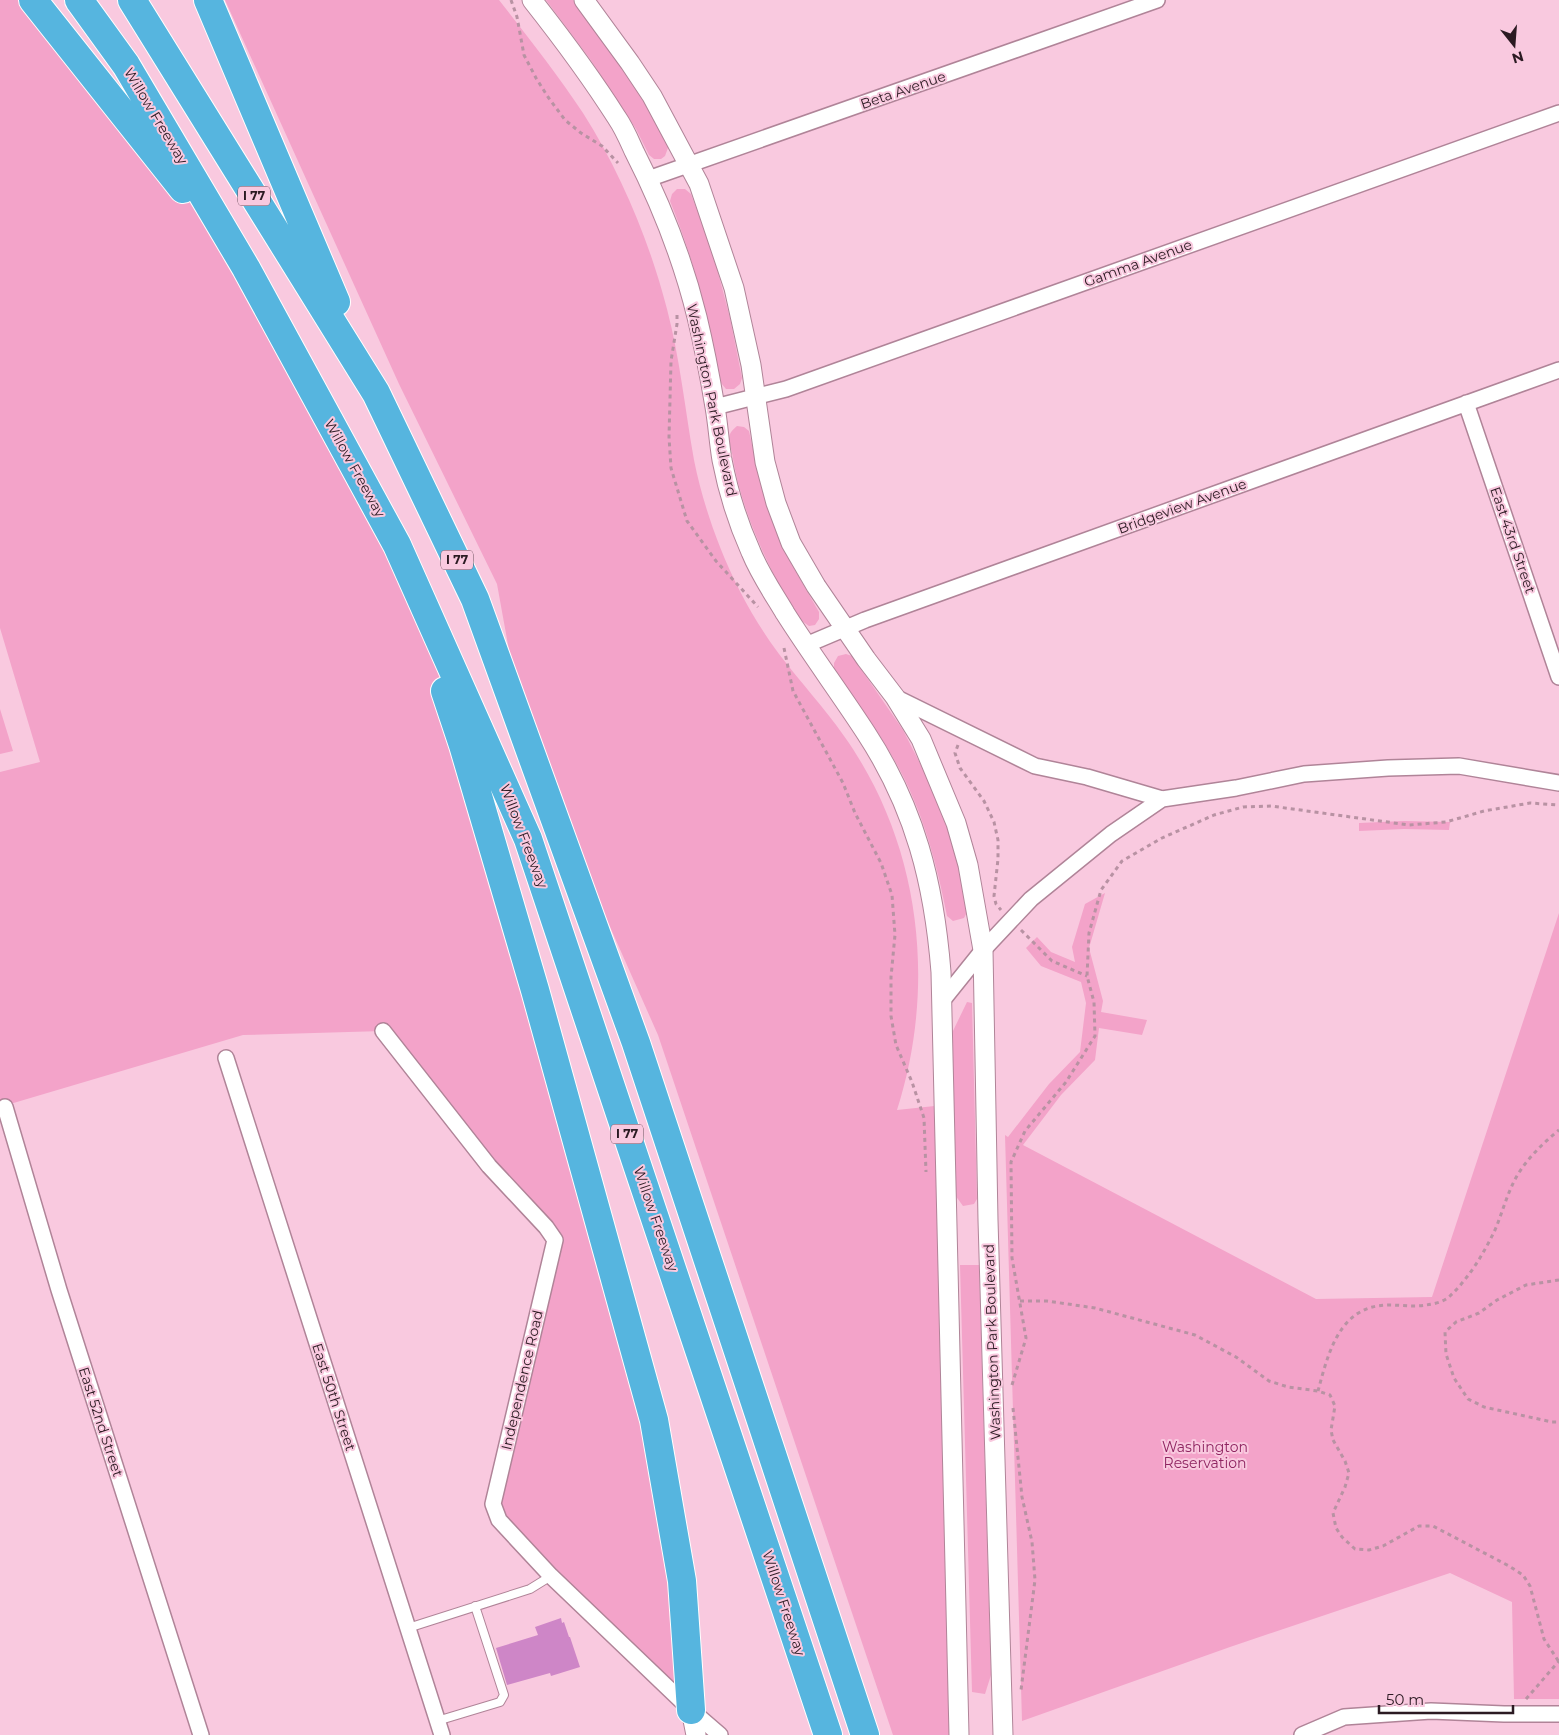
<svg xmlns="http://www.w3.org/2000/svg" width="1559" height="1735" viewBox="0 0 1559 1735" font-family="Montserrat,sans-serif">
	<rect width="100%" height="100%" fill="#f9c9df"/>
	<path fill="#f3a3c9" d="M0,0H33L246,268L397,545L463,745L654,1420L691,1710L551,1576L493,1504L554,1240L383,1031L243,1035L0,1107V772L40,762L0,628Z
		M225,0H499C528,37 557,74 583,113C621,173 649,240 667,309C680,359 685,409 694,460C700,490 709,519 720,547C735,585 755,622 779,654C800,682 824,707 844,736C921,844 937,985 897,1110L944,1105L959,1735H893L658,1035L524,733L497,584L399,384Z
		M546,0H573C589,21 607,43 621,65C638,91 653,118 669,145L665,156L661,159H654L649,155L636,129L590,59Z
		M677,189H685L691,194L713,253L730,318L742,378L740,384L734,389H726L721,383C709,320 694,260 670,201L672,194Z
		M737,426L744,427L749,431L757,468L769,511L792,565L819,612V619L815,625L809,626C794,617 786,598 778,583C757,542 739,499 732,453C731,448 728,440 730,434C731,431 734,429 737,426Z
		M846,654L852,656L903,730L932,787L946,821L961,873L967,912L964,918L953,921L947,916C936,859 920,801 889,751C873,723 852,696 834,669V663L838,656Z
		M0,709L13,751L0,754Z
		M1404,821L1450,822L1449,830L1404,829L1359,831V823Z
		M1105,893L1089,948L1103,1001L1101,1012L1147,1020L1142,1035L1099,1028L1095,1060L1061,1095L1023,1145L1316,1299L1432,1297L1559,913V1699H1514L1512,1602L1450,1573L1230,1647L1022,1721L1005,1135L1008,1137L1049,1084L1080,1052L1086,1003L1081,982L1041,966L1026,948L1037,937L1051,952L1075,962L1072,947L1085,904Z
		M967,1002L972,1003L977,1199L974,1204L963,1206L955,1195L952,1033Z
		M960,1265H979L991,1675L985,1694L972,1692Z"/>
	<path fill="#ce86c7" d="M561,1618L562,1623L564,1622L569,1637H570L580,1667L551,1676L550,1673L507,1685L496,1648L538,1635L535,1627Z"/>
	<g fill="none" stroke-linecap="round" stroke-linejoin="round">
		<defs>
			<path id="service" d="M408,1628L530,1589L551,1576
				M437,1721L500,1702L504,1695L475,1606"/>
			<path id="minor" d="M648,179L1157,0
				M1466,403L1559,677
				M715,407L786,389L1559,113
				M806,645L865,620L1559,370
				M895,697L1035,766L1087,777L1162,799L1236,788L1304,774L1388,768L1459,766L1559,783
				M942,1001L983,950L1031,899L1111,834L1162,799
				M383,1031L489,1166L546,1227L555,1240L493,1504L499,1520L551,1576L691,1710L720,1735
				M226,1058L442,1735
				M5,1107L59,1290L201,1735
				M1302,1735L1344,1717L1431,1711L1504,1714H1559"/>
			<path id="tertiary" d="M532,0C562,38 591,77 617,118C624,128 629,140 634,151C661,204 683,260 697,317C704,346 710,377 715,407C718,424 719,442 722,460C728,491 738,523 751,552C760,574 773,593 785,613C811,654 840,693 866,733C915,808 934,883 941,972L959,1735
				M584,0L630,63L652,96L699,184L734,288L751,365L765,462L776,503L791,543L816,586L866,659L895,697L921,739L956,823L968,865L983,950L988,1220L1003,1735
				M691,1710L696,1735"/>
			<path id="motorway" d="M33,0L183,189
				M79,0L126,65L246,268L397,545L528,839L828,1735
				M132,0L376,393L475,599L636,1043L865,1735
				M208,0L336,302
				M445,691L463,745L535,990L654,1420L682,1581L691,1710"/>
		</defs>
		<use href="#service" stroke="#b08498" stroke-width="10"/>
		<use href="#minor" stroke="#b08498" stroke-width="18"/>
		<use href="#tertiary" stroke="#b08498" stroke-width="21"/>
		<use href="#motorway" stroke="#fff" stroke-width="30"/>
		<path stroke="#b892a3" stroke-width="3" stroke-dasharray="4 4" stroke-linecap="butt" d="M511,0L517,17L524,55L536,78L548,97L565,120L581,133L602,146L618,163
			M677,315V324L671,361L669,437L671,468L687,521L716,561L758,607
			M784,648L793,691L843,783L855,813L881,863L892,895L895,935L891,977V1016L896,1045L912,1082L924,1118L926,1172
			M958,745L955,753L960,768L984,801L994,822L998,840V859L994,896L996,904L1001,910
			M1021,930L1052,961L1087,976
			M1559,1280L1526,1285L1497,1300L1479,1313L1456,1322L1445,1332L1446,1354L1454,1378L1468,1399L1484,1407L1552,1422H1559
			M1020,1301H1047L1095,1308L1195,1335L1236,1357L1269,1381L1288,1387L1318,1391L1330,1395L1335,1406L1331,1430L1333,1440L1345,1461L1349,1473L1345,1487L1333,1513L1336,1528L1342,1537L1355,1549L1369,1550L1383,1546L1419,1526H1433L1509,1566L1523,1575L1530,1586L1544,1639L1559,1662
			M1012,1385L1026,1338L1012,1258L1011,1162L1025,1131L1066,1082L1095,1036L1094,1002L1087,976L1089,933L1101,890L1122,861L1162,838L1214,815L1243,807L1271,806L1409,825L1446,822L1484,811L1530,803L1559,805
			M1318,1391C1327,1358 1337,1313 1377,1306C1393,1303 1410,1308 1426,1305C1434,1304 1444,1302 1450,1296C1469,1278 1484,1253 1495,1230C1503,1211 1507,1193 1518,1174C1529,1157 1543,1143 1559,1130
			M1013,1408L1022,1497L1032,1542L1035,1580L1021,1690
			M1526,1699L1559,1661"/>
		<use href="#service" stroke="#fff" stroke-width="8"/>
		<use href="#minor" stroke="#fff" stroke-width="15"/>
		<use href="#tertiary" stroke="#fff" stroke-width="19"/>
		<use href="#motorway" stroke="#56b5df" stroke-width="28"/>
	</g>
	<g text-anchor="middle" stroke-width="4" stroke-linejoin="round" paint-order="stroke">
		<g fill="#f9c9df" stroke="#694e5b" stroke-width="1">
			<rect x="238" y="186.5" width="32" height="19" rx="4"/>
			<rect x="441" y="550.5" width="32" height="19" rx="4"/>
			<rect x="611" y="1124.5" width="32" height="19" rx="4"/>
		</g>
		<g font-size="12" font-weight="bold" fill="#2b1a22">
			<text x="254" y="200">I 77</text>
			<text x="457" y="564">I 77</text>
			<text x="627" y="1138">I 77</text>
		</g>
		<g font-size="14" fill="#2b1a22" stroke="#f9c9df">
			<text transform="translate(903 90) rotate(-19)" y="5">Beta Avenue</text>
			<text transform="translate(156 116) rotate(59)" y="5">Willow Freeway</text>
			<text transform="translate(1138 263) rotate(-20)" y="5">Gamma Avenue</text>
			<text transform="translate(712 400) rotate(78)" y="5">Washington Park Boulevard</text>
			<text transform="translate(355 468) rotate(61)" y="5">Willow Freeway</text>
			<text transform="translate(1182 506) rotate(-20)" y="5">Bridgeview Avenue</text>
			<text transform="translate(1513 540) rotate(71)" y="5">East 43rd Street</text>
			<text transform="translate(524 836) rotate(69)" y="5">Willow Freeway</text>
			<text transform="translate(656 1219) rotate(71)" y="5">Willow Freeway</text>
			<text transform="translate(992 1342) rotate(-92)" y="5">Washington Park Boulevard</text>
			<text transform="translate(522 1380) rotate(-77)" y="5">Independence Road</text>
			<text transform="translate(334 1397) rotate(72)" y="5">East 50th Street</text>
			<text transform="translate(101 1422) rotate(72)" y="5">East 52nd Street</text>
			<text transform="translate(784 1603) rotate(72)" y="5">Willow Freeway</text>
		</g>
		<g font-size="14" fill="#8f2561" stroke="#f9c9df">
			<text x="1205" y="1452">Washington<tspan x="1205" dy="16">Reservation</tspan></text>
		</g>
	</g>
	<g transform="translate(1514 45) rotate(163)" stroke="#f9c9df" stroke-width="4" paint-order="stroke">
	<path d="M0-4L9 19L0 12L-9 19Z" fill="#2b1a22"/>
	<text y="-8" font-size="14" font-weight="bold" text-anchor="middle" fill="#2b1a22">N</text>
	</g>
	<path d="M1379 1705v8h134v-8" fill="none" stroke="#2b1a22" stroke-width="2.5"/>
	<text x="1386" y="1705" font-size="15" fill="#2b1a22" stroke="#f9c9df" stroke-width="4" paint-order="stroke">50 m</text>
</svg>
